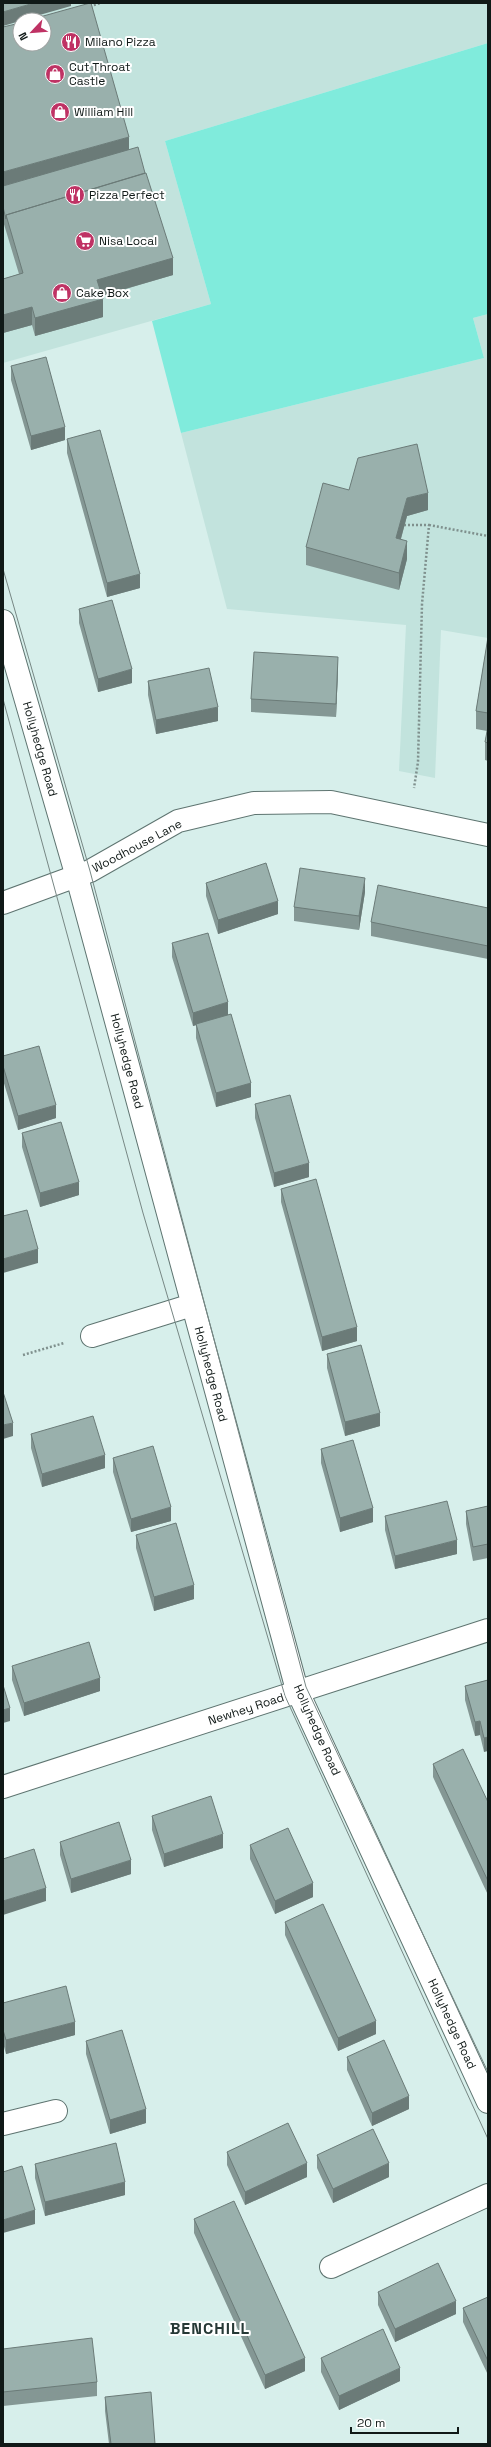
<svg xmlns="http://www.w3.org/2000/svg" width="491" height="2447" viewBox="0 0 491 2447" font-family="'Space Grotesk',sans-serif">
	<rect width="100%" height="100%" fill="#d7efeb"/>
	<path fill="#c2e3dd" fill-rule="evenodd" d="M3,3H488V43L165,141L211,304L3,363ZM20,20H44V44H20Z
		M488,314V638L441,630L435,778L399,771L406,625L227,609L181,433L484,358L473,318Z"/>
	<path fill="#80ebdc" d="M488,43V314L473,318L484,358L181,433L152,321L211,304L165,141Z"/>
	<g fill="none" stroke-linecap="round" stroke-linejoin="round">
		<defs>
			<path id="minor" d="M3,621L77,877L297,1690L488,2102
				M3,903L90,871L178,821L254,803L331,802L488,835
				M92,1336L192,1305
				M3,1787L488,1630
				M3,2124L56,2111
				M331,2267L488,2195"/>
		</defs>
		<use href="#minor" stroke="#5e7470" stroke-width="24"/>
		<path stroke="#7f908d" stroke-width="2.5" stroke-dasharray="2 2" stroke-linecap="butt" d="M90,6L101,3
			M404,525H429L422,604L418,762L414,788
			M429,525L488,536
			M23,1355L64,1343"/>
		<use href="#minor" stroke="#fff" stroke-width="22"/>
		<path stroke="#778784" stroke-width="1" d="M3,569L90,871L306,1687L488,2072
			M3,699L143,1213L285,1696L488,2139"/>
	</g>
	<path fill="#849794" d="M129,149L173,275L102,296L103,317L35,336L32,325L3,333V279L19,274L3,221V186Z
		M11,366L65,440L31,450L11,380Z
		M67,439L140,588L107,597L67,453Z
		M349,490L428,510L407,516L401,539L407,559L399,590L306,565V547Z
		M79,609L132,683L98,692L79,623Z
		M488,637V761L485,760V742L487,731L476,729V711Z
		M338,670L336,717L251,712V699Z
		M148,681L218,721L156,734L148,695Z
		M206,883L278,914L218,934L206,896Z
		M365,892L359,930L294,921V907Z
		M488,908V959L371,936V922Z
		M172,943L228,1015L251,1097L216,1107L196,1038V1025L193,1026L172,957Z
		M3,1056L56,1118L18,1130L3,1080Z
		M255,1104L309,1177L274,1187L255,1118Z
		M22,1133L79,1195L40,1207L22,1147Z
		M281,1189L357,1341L322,1351L281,1202Z
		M327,1354L380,1426L345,1436L327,1368Z
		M31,1434L105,1468L42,1487L31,1448Z
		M321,1449L373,1522L340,1532L321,1463Z
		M113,1458L171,1521L131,1532L113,1472Z
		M488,1506V1558L473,1561L466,1524V1511Z
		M385,1516L457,1554L395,1569L385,1530Z
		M136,1535L194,1599L154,1611L136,1548Z
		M12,1666L100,1691L24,1716L12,1680Z
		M488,1680L484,1752L480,1735L475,1736L465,1700V1686Z
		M433,1764L488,1802V1895L433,1777Z
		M152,1816L223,1848L164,1867L152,1830Z
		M60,1842L131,1874L71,1893L60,1855Z
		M250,1845L313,1897L275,1914L250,1859Z
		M285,1922L376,2034L338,2051L285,1935Z
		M3,2003L75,2035L6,2054L3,2043Z
		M86,2041L146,2123L110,2134L86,2054Z
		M347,2057L409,2109L372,2126L347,2070Z
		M227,2152L307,2177L245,2205L227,2165Z
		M317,2155L389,2177L333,2203L317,2168Z
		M35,2164L125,2195L45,2216L35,2178Z
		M194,2219L305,2371L265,2389L194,2233Z
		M378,2292L456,2314L395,2342L378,2305Z
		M488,2297V2375L463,2322V2308Z
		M3,2349L97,2382V2396L3,2406Z
		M321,2358L400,2381L339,2410L321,2372Z
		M105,2397L155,2444H109L105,2411Z"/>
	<path fill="#6b7b78" d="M34,3H71V6L22,20H20V21L3,26V12Z
		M129,137V150L3,186V172Z
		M173,258V275L97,297V280Z
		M103,299V317L35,336V318Z
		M32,307V325L3,333V315Z
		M65,427V440L31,450V436Z
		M428,493V510L407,516L396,556V538L407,498Z
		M407,541V559L399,590V573Z
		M140,574V588L107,597V583Z
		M338,657V670L336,717V704Z
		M132,669V683L98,692V679Z
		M218,707V721L156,734V720Z
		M365,878V892L359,930V916Z
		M278,901V914L218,934V920Z
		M228,1002V1016L193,1026V1013Z
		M251,1083V1097L216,1107V1093Z
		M56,1105V1118L18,1130V1116Z
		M309,1163V1177L274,1187V1173Z
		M79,1182V1195L40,1207V1193Z
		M38,1249V1263L3,1273V1259Z
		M357,1327V1341L322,1351V1337Z
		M380,1413V1426L345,1436V1422Z
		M13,1423V1436L3,1439V1425Z
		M105,1455V1468L42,1487V1474Z
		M171,1507V1521L131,1532V1519Z
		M373,1508V1522L340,1532V1518Z
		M457,1540V1554L395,1569V1556Z
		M194,1585V1599L154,1611V1597Z
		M100,1678V1691L24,1716V1703Z
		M10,1708V1721L3,1723V1710Z
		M480,1721V1735L475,1736V1722Z
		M488,1737V1751L484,1752V1738Z
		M223,1834V1848L164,1867V1854Z
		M131,1860V1874L71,1893V1879Z
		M313,1883V1897L275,1914V1901Z
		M46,1888V1901L3,1915V1901Z
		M376,2021V2034L338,2051V2038Z
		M75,2022V2035L6,2054V2040Z
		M409,2096V2109L372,2126V2113Z
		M146,2109V2123L110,2134V2120Z
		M307,2163V2177L245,2205V2192Z
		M389,2163V2177L333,2203V2189Z
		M125,2182V2195L45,2216V2202Z
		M35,2210V2224L3,2233V2220Z
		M456,2301V2314L395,2342V2329Z
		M305,2358V2371L265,2389V2375Z
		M400,2368V2381L339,2410V2396Z"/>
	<path fill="#99b0ac" stroke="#6b7b78" d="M3,3H34L3,12Z
		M90,3H91L129,137L3,172V27L20,23V44H44V20H29Z
		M138,147L145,173L6,215V219L3,207V186Z
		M146,173L173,258L97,280L103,299L35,318L32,307L3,315V279L23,273L6,215Z
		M46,357L65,427L31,436L11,366Z
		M100,430L140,574L107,583L67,439Z
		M417,444L428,493L407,498L396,538L407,541L399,573L306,547L323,483L349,490L358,458Z
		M112,600L132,669L98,679L79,609Z
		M488,637V713L476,711Z
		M254,652L338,657L336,704L251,699Z
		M209,668L218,707L156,720L148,681Z
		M488,726V743L485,742Z
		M266,863L278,901L218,920L206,883Z
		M300,868L365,878L359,916L294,907Z
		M378,885L488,908V946L371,922Z
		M208,933L228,1002L193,1013L172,943Z
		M231,1014L251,1083L216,1093L196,1024Z
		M39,1046L56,1105L18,1116L3,1066V1056Z
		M290,1095L309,1163L274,1173L255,1104Z
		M61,1122L79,1182L40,1193L22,1133Z
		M316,1179L357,1327L322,1337L281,1189Z
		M27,1210L38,1249L3,1259V1216Z
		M361,1345L380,1413L345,1422L327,1354Z
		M3,1392L13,1423L3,1425Z
		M93,1416L105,1455L42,1474L31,1434Z
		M353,1440L373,1508L340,1518L321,1449Z
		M153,1446L171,1507L131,1519L113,1458Z
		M447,1501L457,1540L395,1556L385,1516Z
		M488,1506V1544L473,1547L466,1511Z
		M176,1523L194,1585L154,1597L136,1535Z
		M89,1642L100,1678L24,1703L12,1666Z
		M488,1680V1737L484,1738L480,1721L475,1722L465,1686Z
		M3,1685L10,1708L3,1710Z
		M463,1749L488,1802V1881L433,1764Z
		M211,1796L223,1834L164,1854L152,1816Z
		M119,1822L131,1860L71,1879L60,1842Z
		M288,1828L313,1883L275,1901L250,1845Z
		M34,1849L46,1888L3,1901V1859Z
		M323,1904L376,2021L338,2038L285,1922Z
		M66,1986L75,2022L6,2040L3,2030V2003Z
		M122,2030L146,2109L110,2120L86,2041Z
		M384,2040L409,2096L372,2113L347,2057Z
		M288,2123L307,2163L245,2192L227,2152Z
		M373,2129L389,2163L333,2189L317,2155Z
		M116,2143L125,2182L45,2202L35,2164Z
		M22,2166L35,2210L3,2220V2172Z
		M234,2201L305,2358L265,2375L194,2219Z
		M438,2263L456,2301L395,2329L378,2292Z
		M488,2297V2361L463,2308Z
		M383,2329L400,2368L339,2396L321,2358Z
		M92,2338L97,2382L3,2392V2349Z
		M151,2392L155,2444H111L105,2397Z"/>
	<defs>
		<symbol id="restaurant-disc" viewBox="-11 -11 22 22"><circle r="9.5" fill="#bf3264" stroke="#fff"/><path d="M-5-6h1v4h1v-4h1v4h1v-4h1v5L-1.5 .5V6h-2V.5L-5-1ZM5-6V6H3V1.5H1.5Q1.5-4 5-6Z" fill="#fff"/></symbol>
		<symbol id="shop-disc" viewBox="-11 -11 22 22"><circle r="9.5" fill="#bf3264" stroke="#fff"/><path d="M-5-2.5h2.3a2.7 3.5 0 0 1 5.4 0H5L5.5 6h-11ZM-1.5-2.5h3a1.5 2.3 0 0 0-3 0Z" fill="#fff"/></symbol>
		<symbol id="supermarket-disc" viewBox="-11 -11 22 22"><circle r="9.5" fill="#bf3264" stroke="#fff"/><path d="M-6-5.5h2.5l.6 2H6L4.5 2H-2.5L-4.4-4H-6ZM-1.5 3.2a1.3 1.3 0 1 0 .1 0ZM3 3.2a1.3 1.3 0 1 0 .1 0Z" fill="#fff"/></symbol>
	</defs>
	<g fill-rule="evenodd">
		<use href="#restaurant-disc" x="60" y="31" width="22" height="22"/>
		<use href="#shop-disc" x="44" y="63" width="22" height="22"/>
		<use href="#shop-disc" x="49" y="101" width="22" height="22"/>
		<use href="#restaurant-disc" x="64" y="184" width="22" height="22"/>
		<use href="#supermarket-disc" x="74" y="230" width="22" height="22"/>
		<use href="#shop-disc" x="51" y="282" width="22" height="22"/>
	</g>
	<g text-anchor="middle" stroke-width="4" stroke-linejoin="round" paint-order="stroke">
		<g font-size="12" fill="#101917" stroke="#fff" text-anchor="start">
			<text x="85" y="46">Milano Pizza</text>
			<text x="69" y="71">Cut Throat<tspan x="69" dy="14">Castle</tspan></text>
			<text x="74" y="116">William Hill</text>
			<text x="89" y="199">Pizza Perfect</text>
			<text x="99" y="245">Nisa Local</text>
			<text x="76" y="297">Cake Box</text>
		</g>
		<g font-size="12" fill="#101917" stroke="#fff">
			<text transform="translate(40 749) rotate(74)" y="4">Hollyhedge Road</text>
			<text transform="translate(137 846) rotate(-28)" y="4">Woodhouse Lane</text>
			<text transform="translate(127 1061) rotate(75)" y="4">Hollyhedge Road</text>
			<text transform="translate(211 1374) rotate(75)" y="4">Hollyhedge Road</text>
			<text transform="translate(246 1709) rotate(-18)" y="4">Newhey Road</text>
			<text transform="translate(317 1730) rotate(66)" y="4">Hollyhedge Road</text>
			<text transform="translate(452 2024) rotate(65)" y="4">Hollyhedge Road</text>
		</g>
		<g font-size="16" font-weight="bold" letter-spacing="1" fill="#263936" stroke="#fff">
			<text x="210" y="2334">BENCHILL</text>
		</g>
	</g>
	<rect width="491" height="2447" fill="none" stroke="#101917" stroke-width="8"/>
	<g transform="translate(32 32) rotate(244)"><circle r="19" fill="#ffffff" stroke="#9fa3a2"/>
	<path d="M0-3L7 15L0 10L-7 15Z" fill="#bf3264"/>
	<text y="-6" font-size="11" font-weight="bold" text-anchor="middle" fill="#101917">N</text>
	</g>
	<path d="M351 2427v6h107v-6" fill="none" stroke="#101917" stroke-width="2"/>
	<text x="357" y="2427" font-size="12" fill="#101917" stroke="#ffffff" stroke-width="3" paint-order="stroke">20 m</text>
</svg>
